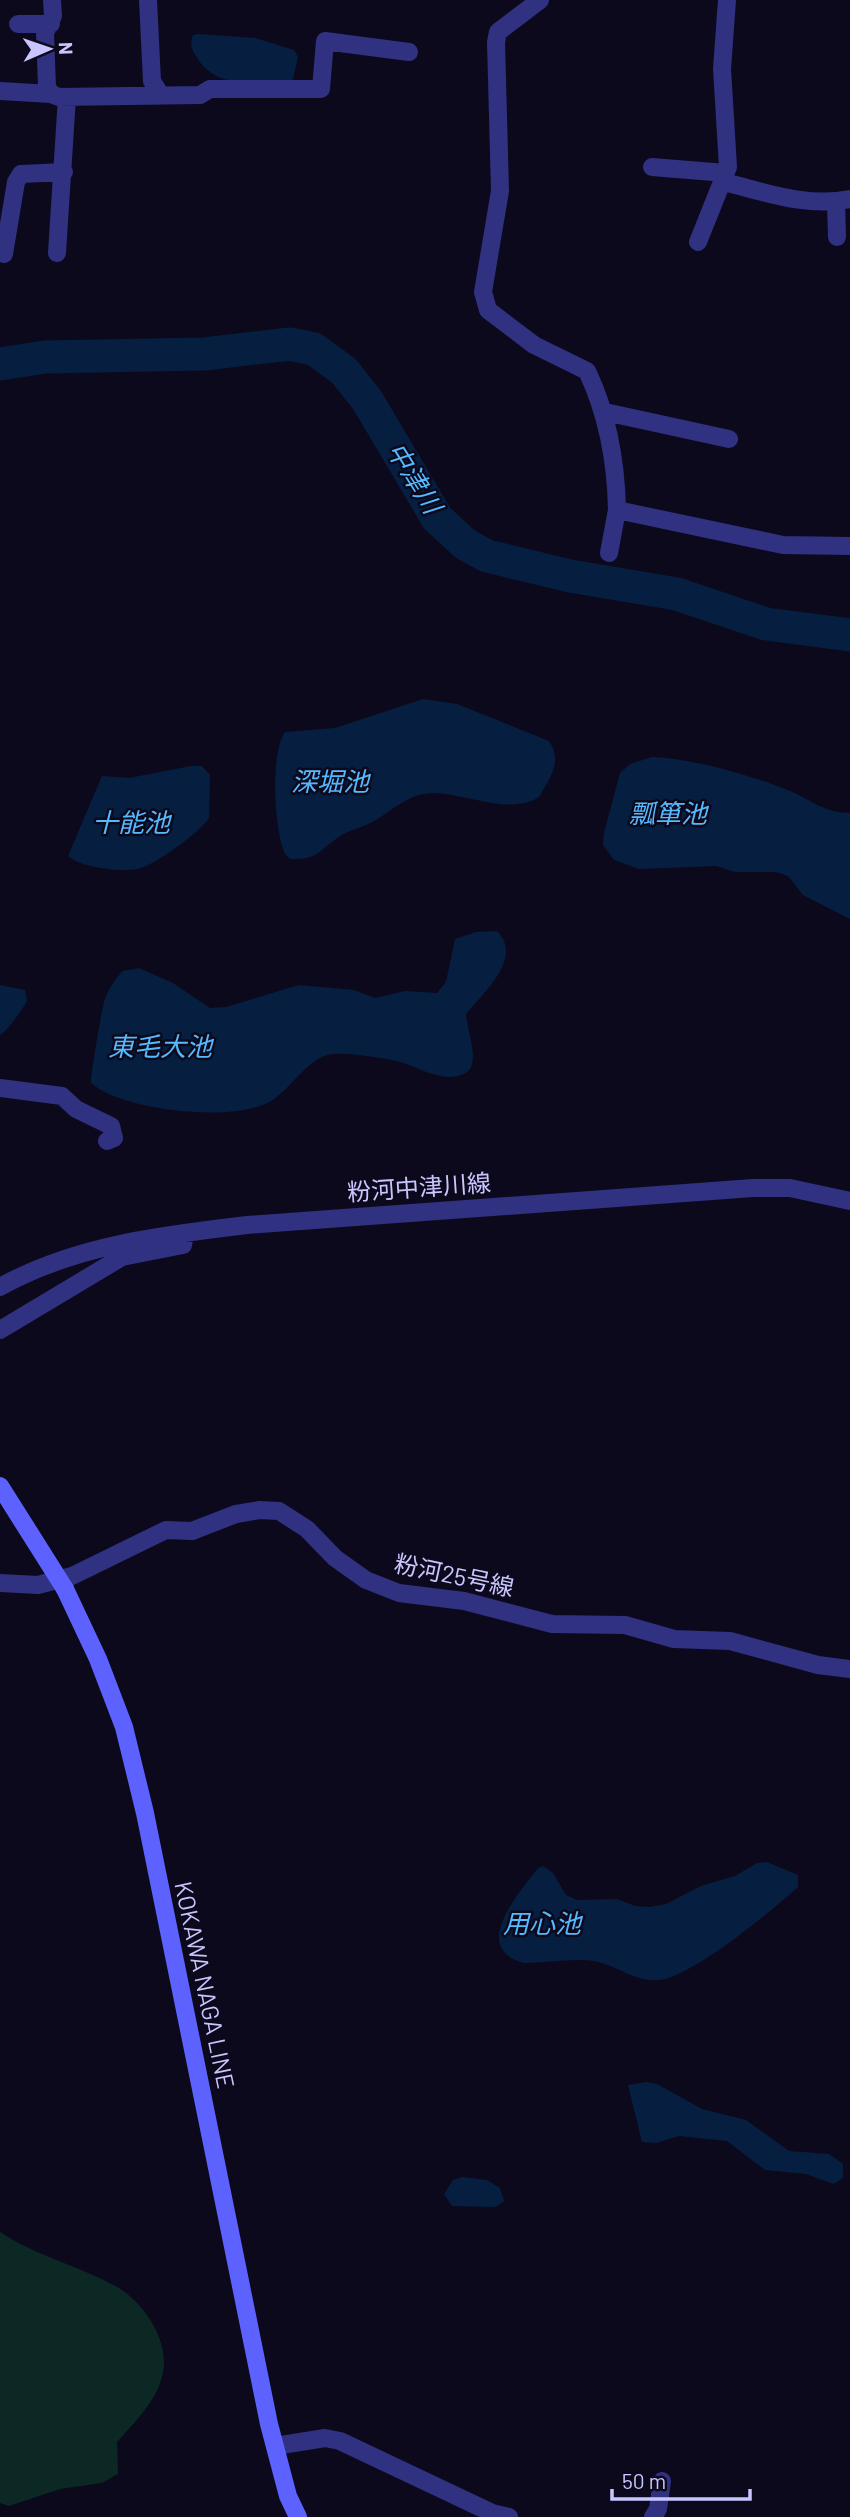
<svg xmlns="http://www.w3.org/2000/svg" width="850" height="2517" viewBox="0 0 850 2517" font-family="Barlow,'Noto Sans JP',sans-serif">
	<rect width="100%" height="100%" fill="#0c091d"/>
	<path fill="#0c2825" d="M0,2232C36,2256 80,2266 117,2287C130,2294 143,2308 151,2321C182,2373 152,2404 117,2442L118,2474L102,2483L60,2489L9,2506L0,2503Z"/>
	<path fill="#061f40" d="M198,34L255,38L294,50L298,57L293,79L289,83C255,82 215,90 196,56C191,48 190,44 193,35Z
		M423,699L457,704L549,741C563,761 550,778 539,797C510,816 465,793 433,793C410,793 394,809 376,820C364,827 348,830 337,838C318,852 316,860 290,859L285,854C274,829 270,754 285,732L335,728Z
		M652,757C694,759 751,775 790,791C811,800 825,813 850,813V919L803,895L788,876L776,872H735L716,866L639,869L614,860L603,845L604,833L620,773L630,764Z
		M191,766H202L210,775L209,818C199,833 154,866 137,869C119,872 82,868 68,856L102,776L129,778Z
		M497,931C524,958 483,993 466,1014C466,1029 483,1065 464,1074C441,1084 418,1066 397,1061C382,1058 342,1051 328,1055C306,1060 290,1090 271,1101C234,1123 123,1111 91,1083C90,1078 102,1007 105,999C109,988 115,979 123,971L139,968L173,983L210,1008L226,1007L299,985L354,990L375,998L405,991L437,993L446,982L455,939L476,932Z
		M0,985L25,990L27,1001C22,1010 8,1030 0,1035Z
		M767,1862L798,1875V1887C771,1911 695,1975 660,1980C637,1983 616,1965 594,1961C572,1958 546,1963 524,1963C468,1948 521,1891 538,1868L543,1866L553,1873L566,1895L577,1900L617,1899L635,1906L649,1907L666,1904L701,1886L735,1876L757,1863Z
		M646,2082L657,2084L702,2109L746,2120L789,2151L829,2154L843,2164V2178L834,2184L806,2174L765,2170L727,2141L679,2136L656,2143L642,2142L628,2085Z
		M462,2177L487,2180L500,2188L504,2201L496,2207L452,2206L444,2194L453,2180Z"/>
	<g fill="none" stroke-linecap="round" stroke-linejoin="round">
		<path stroke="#061f40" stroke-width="33" d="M0,364L45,357L204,354L290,344L314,349L344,371L367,400L437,518L465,544L487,556L570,576L677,594L766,624L850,635"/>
		<path stroke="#303181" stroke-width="18" d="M52,0L53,16L45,33L47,87L51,94L59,97L200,95L210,89H321L325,41L409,52
			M148,0L152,81L157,89V96
			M540,0L498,32L496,42L500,191L483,292L488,310L534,345L587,371C608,415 616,460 617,510L783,545L850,546
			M18,24H51
			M0,91L51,94
			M652,167L726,173
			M724,182C765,192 807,208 850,199
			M836,202L837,237
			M698,242L728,167L722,69L727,0
			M57,253L67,97
			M4,254L16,182L21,174L64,172
			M605,412L729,439
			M609,553L617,510
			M0,1088L62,1096L76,1109L111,1126L114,1138L107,1141
			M0,1287C75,1245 162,1235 247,1225L753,1188H790L850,1201
			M0,1330L122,1257L183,1245L185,1233
			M0,1583L38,1585L72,1576L166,1530L192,1531L236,1514L260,1510L279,1511L307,1529L335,1558L366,1580L399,1593L464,1601L552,1624L625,1625L674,1639L730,1641L818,1665L850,1669
			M275,2446L325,2438L340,2441L492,2513L509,2517
			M653,2517L658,2509L662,2481"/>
		<path stroke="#5d62ff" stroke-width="18" d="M65,1589L98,1659L124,1727L145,1813L269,2424L288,2496L298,2517"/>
		<path stroke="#5d62ff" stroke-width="18" d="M0,1486L65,1589"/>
	</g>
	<g text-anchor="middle" stroke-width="5" stroke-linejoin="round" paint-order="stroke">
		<g font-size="24" fill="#c9c6ff" stroke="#0c091d">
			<text transform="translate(419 1188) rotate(-4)" y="8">粉河中津川線</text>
			<text transform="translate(454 1576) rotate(12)" y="8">粉河25号線</text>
			<text transform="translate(204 1985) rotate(78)" y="8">KOKAWA NAGA LINE</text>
		</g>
		<g font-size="26" font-style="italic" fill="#54baff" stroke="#0c091d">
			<text transform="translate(414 478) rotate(58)" y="9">中津川</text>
			<text x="330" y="791">深堀池</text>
			<text x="668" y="823">瓢箪池</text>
			<text x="131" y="832">十能池</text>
			<text x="160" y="1056">東毛大池</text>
			<text x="542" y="1933">用心池</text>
		</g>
	</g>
	<g transform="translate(49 49) rotate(88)" stroke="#0c091d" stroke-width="5" paint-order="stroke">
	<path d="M0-5L12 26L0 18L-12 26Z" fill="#c9c6ff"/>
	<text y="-10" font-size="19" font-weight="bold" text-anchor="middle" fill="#c9c6ff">N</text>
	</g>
	<path d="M612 2489v10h138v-10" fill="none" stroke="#c9c6ff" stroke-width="3.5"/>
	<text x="622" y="2489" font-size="21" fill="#c9c6ff" stroke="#0c091d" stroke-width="5" paint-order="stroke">50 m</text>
</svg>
